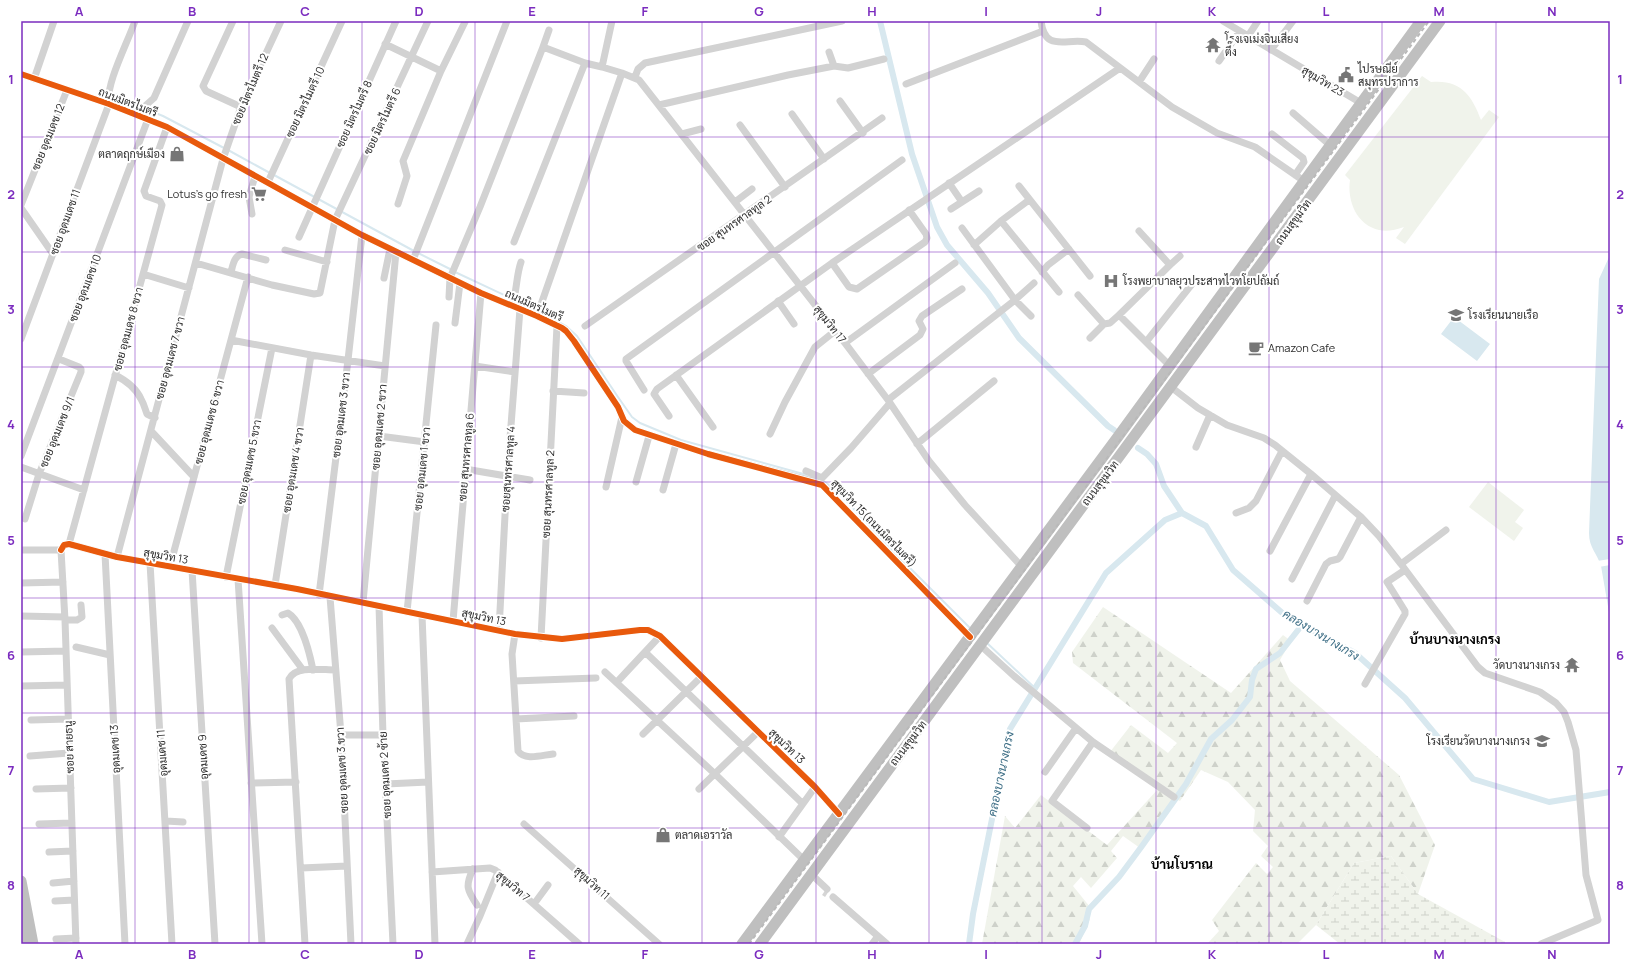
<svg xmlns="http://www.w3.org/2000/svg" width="1631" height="965" viewBox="0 0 1631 965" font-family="Manrope,Sarabun,sans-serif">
	<defs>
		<pattern id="forest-firs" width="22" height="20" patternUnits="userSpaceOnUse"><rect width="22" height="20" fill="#f0f3eb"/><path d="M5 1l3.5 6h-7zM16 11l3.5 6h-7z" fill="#ced1ca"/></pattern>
		<pattern id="wetland-marsh" width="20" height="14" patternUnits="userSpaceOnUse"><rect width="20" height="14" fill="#f0f3eb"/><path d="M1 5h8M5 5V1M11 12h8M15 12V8" fill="none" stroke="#ced1ca"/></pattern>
	</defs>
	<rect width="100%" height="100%" fill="#fff"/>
	<path fill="url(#forest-firs)" d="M1103,607L1231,693L1283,635L1291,641L1280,660L1290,681L1399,775L1435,845L1418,894L1391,856L1354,863L1316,925L1297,944H1194L1208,943L1219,931L1212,920L1256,863L1267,874L1273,867L1261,856L1268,846L1253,831L1255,810L1228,782L1201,770L1180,801L1174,798L1140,848L1123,836L1111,851L1117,858L1091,888L1081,877L1073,886L1090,907L1086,916L1090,919L1080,942L1077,944H982L1005,816L1015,828L1041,795L1107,845L1158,789L1110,752L1131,725L1168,753L1177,743L1073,663L1072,652Z"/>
	<path fill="url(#wetland-marsh)" d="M1391,856L1418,894L1505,942L1504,944H1340L1316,925L1354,863Z"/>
	<path fill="#f0f3eb" d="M1422,76L1431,82C1460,79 1472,95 1481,120L1489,110L1499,117L1405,244L1396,238L1404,227C1395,230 1387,232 1379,230C1356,225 1347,200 1350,180L1345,175Z
		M1488,482L1524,510L1515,522L1523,528L1514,541L1469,507Z"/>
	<path fill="#d8e8ef" d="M1610,255V618L1601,566C1597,553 1589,548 1589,533L1599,279Z
		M1454,317L1490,344L1477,361L1441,334Z"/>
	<path fill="#fff" d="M1610,559V565L1599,567L1597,561Z"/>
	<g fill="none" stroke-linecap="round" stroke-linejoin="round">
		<path stroke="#d8e8ef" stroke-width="2" d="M113,93L139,106
			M148,110L163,116L224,148
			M228,150L270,173
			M274,175L414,251
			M418,253L452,270
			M455,272L534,309
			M543,313L566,326L577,336L618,397L632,417L640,423L681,440L807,475
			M822,480L836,490L899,557L971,629
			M987,643L1035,688"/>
		<path stroke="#d8e8ef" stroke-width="6" d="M880,21L912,154L937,227L947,245L988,293L1019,338L1108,426L1114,430
			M1138,448L1147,454L1156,464L1164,486L1182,513
			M969,944L973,914L1010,729L1106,573L1165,520L1182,513L1206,526L1233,570L1287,617L1355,653L1405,698L1473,779L1549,802L1610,792
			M1075,944L1085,926L1089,909L1119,877L1142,846L1186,784L1211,739L1232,720L1250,697L1252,680L1256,669L1280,653L1302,625"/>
		<path stroke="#d5d5d5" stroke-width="7" stroke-dasharray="7 3.5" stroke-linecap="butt" d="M824,892L827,894"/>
		<path stroke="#d2d2d2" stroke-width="7" d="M233,21L203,86L206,91L241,107
			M1041,21C1045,53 1066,38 1086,42L1172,107L1217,133L1255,147L1304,181
			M1223,21L1361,103
			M1248,36L1258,21
			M385,44L441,71
			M543,47L549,30
			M1271,50L1293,21
			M829,52L834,66
			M1219,61L1240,31
			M602,67L622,73L639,80L845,343L888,400L929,461L965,505L1022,567
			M21,74L109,104L167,127L362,235L481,293L537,316L562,328L566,331L574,341L618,407L624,421L635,430L708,454L816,482
			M635,77L638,69L645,63L842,21
			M34,79L54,21
			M1139,82L1154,59
			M906,84L1043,31
			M840,101L863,133
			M659,105L788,75L834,66L848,68L884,59
			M1293,113L1330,145
			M792,114L824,159
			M139,116L145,106L154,98L188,21
			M740,125L785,187
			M682,134L701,129
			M1272,134L1303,158L1304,162L1295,175
			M268,182L342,21
			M949,183L962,202
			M1019,186L1090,276
			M735,202L752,189
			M398,204L407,176L403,161L441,71L465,22
			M21,205L67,90
			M21,208L53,254
			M951,209L979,191
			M252,214L249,197L255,176
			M1001,221L1059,292
			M962,228L1015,300L1031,316
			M299,237L396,21
			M514,242L585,63
			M974,245L1001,221L1029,200
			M285,250L327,262
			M413,260L507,21
			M196,263L272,285L314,294L320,293L335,220L428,21
			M832,263L849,287L857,289L925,242L927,238L926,234L909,210
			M1170,265L1180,256
			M231,272C233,265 234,256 242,254L266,260
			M1042,272L1048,265L1069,249
			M143,274L189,288
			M384,278L390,249
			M1078,295L1104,324L1110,323L1119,315L1170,366
			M449,297L450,278L480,207L543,47L585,63L602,67L612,21
			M778,301L794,324
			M512,306C517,292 516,276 521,262
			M1119,315L1170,265L1139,231
			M537,316L622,73
			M455,323L460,283
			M585,326L882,118
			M1090,338L1104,324
			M21,339L109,104C105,85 128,42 135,21
			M231,340L311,355L385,366
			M1146,342L1192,284
			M845,343L955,263
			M475,366L515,372
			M868,374L920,335L923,329L919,321L922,316L962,289
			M115,375C125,380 136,388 141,399C144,404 145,409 147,414L155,418
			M676,375L713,427
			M1171,387L1198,408L1227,425L1264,438L1275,445L1311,474L1361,517L1379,536L1401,564L1478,667L1485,673L1540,692L1556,703L1564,712L1568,722L1576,750L1586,875L1598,920L1541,944
			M644,390L626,361V359L902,160
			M553,391L584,393
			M888,400L1015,300L1034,283
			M669,416L654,394L657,389L832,263L1120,68
			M151,431L194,477
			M770,434L785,402L815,347L835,331
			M379,436L425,442
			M917,444L994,381
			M1196,447L1210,415
			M21,456L148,119
			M21,467L84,490
			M465,469L530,480
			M806,471L822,478L851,448L890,403
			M636,482L649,436
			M606,487L622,417
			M663,490L676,444
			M1236,513L1249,508L1256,501L1282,451
			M25,519L39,474L81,372V369L79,367L59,359
			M69,544L162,205L160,201L146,196L144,191L167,127
			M21,550H61
			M61,550L64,545L69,544L117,557L297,589L515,634L562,639L640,630H648L660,636L815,787L839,814
			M61,550L65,620L76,944
			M1270,551L1311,474
			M105,554L125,944
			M117,557L223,159L241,107L281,21
			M150,563L172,944
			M1401,564L1446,530
			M170,566L248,277
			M192,570L215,944
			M226,577L272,348
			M238,579L262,944
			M1292,579L1335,496
			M21,583L63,582
			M275,585L311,355
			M319,595L348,360L362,235
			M330,597L341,735L351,944
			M1307,601L1326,564L1330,561L1338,559L1340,557L1361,517
			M363,602L396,252
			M379,606L383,735L393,944
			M407,612L436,325
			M282,615L288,613C302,621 310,655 313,670
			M422,615L435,944
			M21,616L65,617
			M65,620H77L82,617L81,605
			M453,621L481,293
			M272,628L303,670
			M499,630L507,477L520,309
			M515,634L512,654L518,751C525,761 542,755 553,754
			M541,638L557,326
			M980,645L1014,676L1093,742L1174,797
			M76,647L110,655
			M21,652L66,651
			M645,652L802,803
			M605,672L715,774L804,860
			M514,681L596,678
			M617,682L660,636
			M1365,684L1405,614V611L1387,582L1405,570
			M21,686L67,685
			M516,719L574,716
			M31,720L68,719
			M643,734L702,676
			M341,735H383
			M30,756L69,753
			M1045,772L1076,728
			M251,783L296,782
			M386,784L428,782
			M36,789L71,788
			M699,789L758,732
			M166,821L183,822
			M39,824L72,823
			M524,824L659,944
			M1087,828L1052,801L1093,742
			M779,837L815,787
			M49,852L73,851
			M301,868L347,866
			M473,869C465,886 467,890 477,905
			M432,872L490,868L495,870L579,944
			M811,874L827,889
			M53,883L74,881
			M833,897L887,944
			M55,901L74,900
			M534,904L548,885
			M56,939L76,938
			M305,944L289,679C296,665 321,670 335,670
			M467,944L480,916L498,872
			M872,944L878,936"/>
		<path stroke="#bfbfbf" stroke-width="11" d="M21,881L33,944
			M22,912L24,944
			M742,944L1117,438L1421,21
			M760,944L1440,21"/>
		<path stroke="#b9b9b9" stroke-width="2" stroke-dasharray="4 3" stroke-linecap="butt" d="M749,944L1429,21"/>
		<defs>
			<path id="cycleway" d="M21,74L109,104L167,127L362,235L481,293L537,316L562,328L566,331L574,341L618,407L624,421L635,430L708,454L822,485L970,637
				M61,550L64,545L69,544L117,557L297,589L515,634L562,639L640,630H648L660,636L815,787L839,814"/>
		</defs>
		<use href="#cycleway" stroke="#fff" stroke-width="8"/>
		<use href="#cycleway" stroke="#e8590c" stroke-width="6"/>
	</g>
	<path fill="none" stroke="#7b2cbf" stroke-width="1" stroke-opacity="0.55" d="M135,21V944M249,21V944M362,21V944M475,21V944M589,21V944M702,21V944M816,21V944M929,21V944M1042,21V944M1156,21V944M1269,21V944M1382,21V944M1496,21V944M21,137H1610M21,252H1610M21,367H1610M21,482H1610M21,598H1610M21,713H1610M21,828H1610"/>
	<defs>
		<symbol id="temple-bare" viewBox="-9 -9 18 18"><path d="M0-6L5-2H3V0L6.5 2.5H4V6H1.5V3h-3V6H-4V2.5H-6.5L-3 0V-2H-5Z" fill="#767676" stroke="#fff" stroke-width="2.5" paint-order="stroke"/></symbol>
		<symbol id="civic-bare" viewBox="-9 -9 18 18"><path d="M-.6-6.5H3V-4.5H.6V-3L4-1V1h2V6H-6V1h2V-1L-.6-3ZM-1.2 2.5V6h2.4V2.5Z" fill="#767676" stroke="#fff" stroke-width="2.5" paint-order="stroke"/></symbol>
		<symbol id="shop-bare" viewBox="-9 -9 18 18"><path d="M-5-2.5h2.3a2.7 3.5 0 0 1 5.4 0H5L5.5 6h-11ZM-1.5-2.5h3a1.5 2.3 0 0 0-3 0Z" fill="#767676" stroke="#fff" stroke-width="2.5" paint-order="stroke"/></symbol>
		<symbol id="supermarket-bare" viewBox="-9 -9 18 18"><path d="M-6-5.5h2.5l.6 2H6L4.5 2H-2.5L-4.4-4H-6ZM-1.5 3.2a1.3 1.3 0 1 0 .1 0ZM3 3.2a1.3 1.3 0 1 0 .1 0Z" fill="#767676" stroke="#fff" stroke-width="2.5" paint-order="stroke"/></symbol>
		<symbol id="hospital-bare" viewBox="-9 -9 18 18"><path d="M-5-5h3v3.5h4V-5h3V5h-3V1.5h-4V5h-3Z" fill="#767676" stroke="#fff" stroke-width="2.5" paint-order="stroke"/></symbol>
		<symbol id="university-bare" viewBox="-9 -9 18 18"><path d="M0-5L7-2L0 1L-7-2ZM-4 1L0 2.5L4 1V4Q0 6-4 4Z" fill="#767676" stroke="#fff" stroke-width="2.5" paint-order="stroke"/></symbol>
		<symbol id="cafe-bare" viewBox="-9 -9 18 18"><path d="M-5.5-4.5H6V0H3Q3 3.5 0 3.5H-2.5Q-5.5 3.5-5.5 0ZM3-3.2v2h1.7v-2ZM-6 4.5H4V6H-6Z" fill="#767676" stroke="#fff" stroke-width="2.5" paint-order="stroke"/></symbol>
		<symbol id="school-bare" viewBox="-9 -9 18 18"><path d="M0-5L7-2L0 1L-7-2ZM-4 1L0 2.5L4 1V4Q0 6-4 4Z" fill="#767676" stroke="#fff" stroke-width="2.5" paint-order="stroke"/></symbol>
	</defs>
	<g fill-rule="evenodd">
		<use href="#temple-bare" x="1202" y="34" width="22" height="22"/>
		<use href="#civic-bare" x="1335" y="64" width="22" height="22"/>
		<use href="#shop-bare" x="166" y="143" width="22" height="22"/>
		<use href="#supermarket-bare" x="248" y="183" width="22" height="22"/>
		<use href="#hospital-bare" x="1100" y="270" width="22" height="22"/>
		<use href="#university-bare" x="1445" y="304" width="22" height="22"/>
		<use href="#cafe-bare" x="1245" y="337" width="22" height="22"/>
		<use href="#temple-bare" x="1561" y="654" width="22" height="22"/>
		<use href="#school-bare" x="1531" y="730" width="22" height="22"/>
		<use href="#shop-bare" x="652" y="824" width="22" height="22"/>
	</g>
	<g text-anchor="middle" stroke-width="4" stroke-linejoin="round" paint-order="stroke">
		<g font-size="11" fill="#2d2d2d" stroke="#fff" text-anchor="start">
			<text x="1225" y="43">โรงเจเม่งจินเสียง<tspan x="1225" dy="13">ตึ๊ง</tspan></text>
			<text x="1358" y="73">ไปรษณีย์<tspan x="1358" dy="13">สมุทรปราการ</tspan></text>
			<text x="165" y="158" text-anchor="end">ตลาดฤกษ์เมือง</text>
			<text x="247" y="198" text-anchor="end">Lotus's go fresh</text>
			<text x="1123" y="285">โรงพยาบาลยุวประสาทไวทโยปถัมถ์</text>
			<text x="1468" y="319">โรงเรียนนายเรือ</text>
			<text x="1268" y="352">Amazon Cafe</text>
			<text x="1560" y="669" text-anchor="end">วัดบางนางเกรง</text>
			<text x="1530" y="745" text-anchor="end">โรงเรียนวัดบางนางเกรง</text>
			<text x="675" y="839">ตลาดเอราวัล</text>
		</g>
		<g font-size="11" fill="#2d2d2d" stroke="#fff">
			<text transform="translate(1323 81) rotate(31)" y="4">สุขุมวิท 23</text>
			<text transform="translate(250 89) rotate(-67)" y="4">ซอย มิตรไมตรี 12</text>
			<text transform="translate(128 102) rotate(21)" y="4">ถนนมิตรไมตรี</text>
			<text transform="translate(305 102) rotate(-65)" y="4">ซอย มิตรไมตรี 10</text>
			<text transform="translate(354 114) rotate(-66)" y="4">ซอย มิตรไมตรี 8</text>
			<text transform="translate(382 121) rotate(-65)" y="4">ซอย มิตรไมตรี 6</text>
			<text transform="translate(48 137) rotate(-68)" y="4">ซอย อุดมเดช 12</text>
			<text transform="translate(65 222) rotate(-70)" y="4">ซอย อุดมเดช 11</text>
			<text transform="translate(1293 222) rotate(-54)" y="4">ถนนสุขุมวิท</text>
			<text transform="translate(734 223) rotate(-35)" y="4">ซอย สุนทรศาลทูล 2</text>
			<text transform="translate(85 288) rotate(-69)" y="4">ซอย อุดมเดช 10</text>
			<text transform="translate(534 305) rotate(24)" y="4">ถนนมิตรไมตรี</text>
			<text transform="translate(830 324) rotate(52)" y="4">สุขุมวิท 17</text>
			<text transform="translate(128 329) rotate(-75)" y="4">ซอย อุดมเดช 8 ขวา</text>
			<text transform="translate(170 358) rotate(-75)" y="4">ซอย อุดมเดช 7 ขวา</text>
			<text transform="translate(341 415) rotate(-83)" y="4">ซอย อุดมเดช 3 ขวา</text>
			<text transform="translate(209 422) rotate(-75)" y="4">ซอย อุดมเดช 6 ขวา</text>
			<text transform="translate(379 427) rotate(-85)" y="4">ซอย อุดมเดช 2 ขวา</text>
			<text transform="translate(57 432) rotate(-68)" y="4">ซอย อุดมเดช 9/1</text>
			<text transform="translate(466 457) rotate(-85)" y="4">ซอย สุนทรศาลทูล 6</text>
			<text transform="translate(249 462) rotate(-79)" y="4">ซอย อุดมเดช 5 ขวา</text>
			<text transform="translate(422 469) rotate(-84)" y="4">ซอย อุดมเดช 1 ขวา</text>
			<text transform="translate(508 469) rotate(-86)" y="4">ซอยสุนทรศาลทูล 4</text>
			<text transform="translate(293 470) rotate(-81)" y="4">ซอย อุดมเดช 4 ขวา</text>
			<text transform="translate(1100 483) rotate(-53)" y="4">ถนนสุขุมวิท</text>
			<text transform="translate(548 494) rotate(-87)" y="4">ซอย สุนทรศาลทูล 2</text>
			<text transform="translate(874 523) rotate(46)" y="4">สุขุมวิท 15(ถนนมิตรไมตรี)</text>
			<text transform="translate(166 556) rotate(10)" y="4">สุขุมวิท 13</text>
			<text transform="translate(484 617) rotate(12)" y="4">สุขุมวิท 13</text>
			<text transform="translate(908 743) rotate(-53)" y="4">ถนนสุขุมวิท</text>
			<text transform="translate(787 746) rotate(44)" y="4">สุขุมวิท 13</text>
			<text transform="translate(69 747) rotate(-92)" y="4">ซอย สายธนู</text>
			<text transform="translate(115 749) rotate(-93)" y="4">อุดมเดช 13</text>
			<text transform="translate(162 753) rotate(-94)" y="4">อุดมเดช 11</text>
			<text transform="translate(203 757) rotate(-93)" y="4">อุดมเดช 9</text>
			<text transform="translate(342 770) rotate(-93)" y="4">ซอย อุดมเดช 3 ขวา</text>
			<text transform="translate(385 775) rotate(-93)" y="4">ซอย อุดมเดช 2 ซ้าย</text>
			<text transform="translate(592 883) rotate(42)" y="4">สุขุมวิท 11</text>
			<text transform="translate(513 886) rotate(40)" y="4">สุขุมวิท 7</text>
		</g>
		<g font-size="12" font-style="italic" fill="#417188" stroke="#fff">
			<text transform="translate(1321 635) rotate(31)" y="4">คลองบางนางเกรง</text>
			<text transform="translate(1001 774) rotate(-78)" y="4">คลองบางนางเกรง</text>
		</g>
		<g font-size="13" font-weight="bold" fill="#000" stroke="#fff">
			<text x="1455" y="644">บ้านบางนางเกรง</text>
			<text x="1182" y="869">บ้านโบราณ</text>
		</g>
	</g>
	<rect width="1631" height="965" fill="none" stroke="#ffffff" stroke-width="44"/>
	<rect x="22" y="22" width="1587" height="921" fill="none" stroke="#7b2cbf" stroke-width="1.5"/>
	<g font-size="13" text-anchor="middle" font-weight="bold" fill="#7b2cbf">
		<text x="79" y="16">A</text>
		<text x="192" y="16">B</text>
		<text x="305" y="16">C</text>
		<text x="419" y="16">D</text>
		<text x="532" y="16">E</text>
		<text x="645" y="16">F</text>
		<text x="759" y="16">G</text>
		<text x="872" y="16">H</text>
		<text x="986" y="16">I</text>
		<text x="1099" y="16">J</text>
		<text x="1212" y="16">K</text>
		<text x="1326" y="16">L</text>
		<text x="1439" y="16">M</text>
		<text x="1552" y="16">N</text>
		<text x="11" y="84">1</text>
		<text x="1620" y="84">1</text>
		<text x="11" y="199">2</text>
		<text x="1620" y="199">2</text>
		<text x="11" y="314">3</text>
		<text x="1620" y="314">3</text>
		<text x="11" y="429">4</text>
		<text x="1620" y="429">4</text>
		<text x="11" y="545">5</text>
		<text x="1620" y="545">5</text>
		<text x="11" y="660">6</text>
		<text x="1620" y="660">6</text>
		<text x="11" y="775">7</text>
		<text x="1620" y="775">7</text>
		<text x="11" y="890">8</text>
		<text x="1620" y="890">8</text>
		<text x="79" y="959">A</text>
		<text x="192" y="959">B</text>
		<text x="305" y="959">C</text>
		<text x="419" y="959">D</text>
		<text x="532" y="959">E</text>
		<text x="645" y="959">F</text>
		<text x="759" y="959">G</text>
		<text x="872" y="959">H</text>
		<text x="986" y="959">I</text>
		<text x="1099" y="959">J</text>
		<text x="1212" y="959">K</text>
		<text x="1326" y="959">L</text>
		<text x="1439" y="959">M</text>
		<text x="1552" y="959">N</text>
	</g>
</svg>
